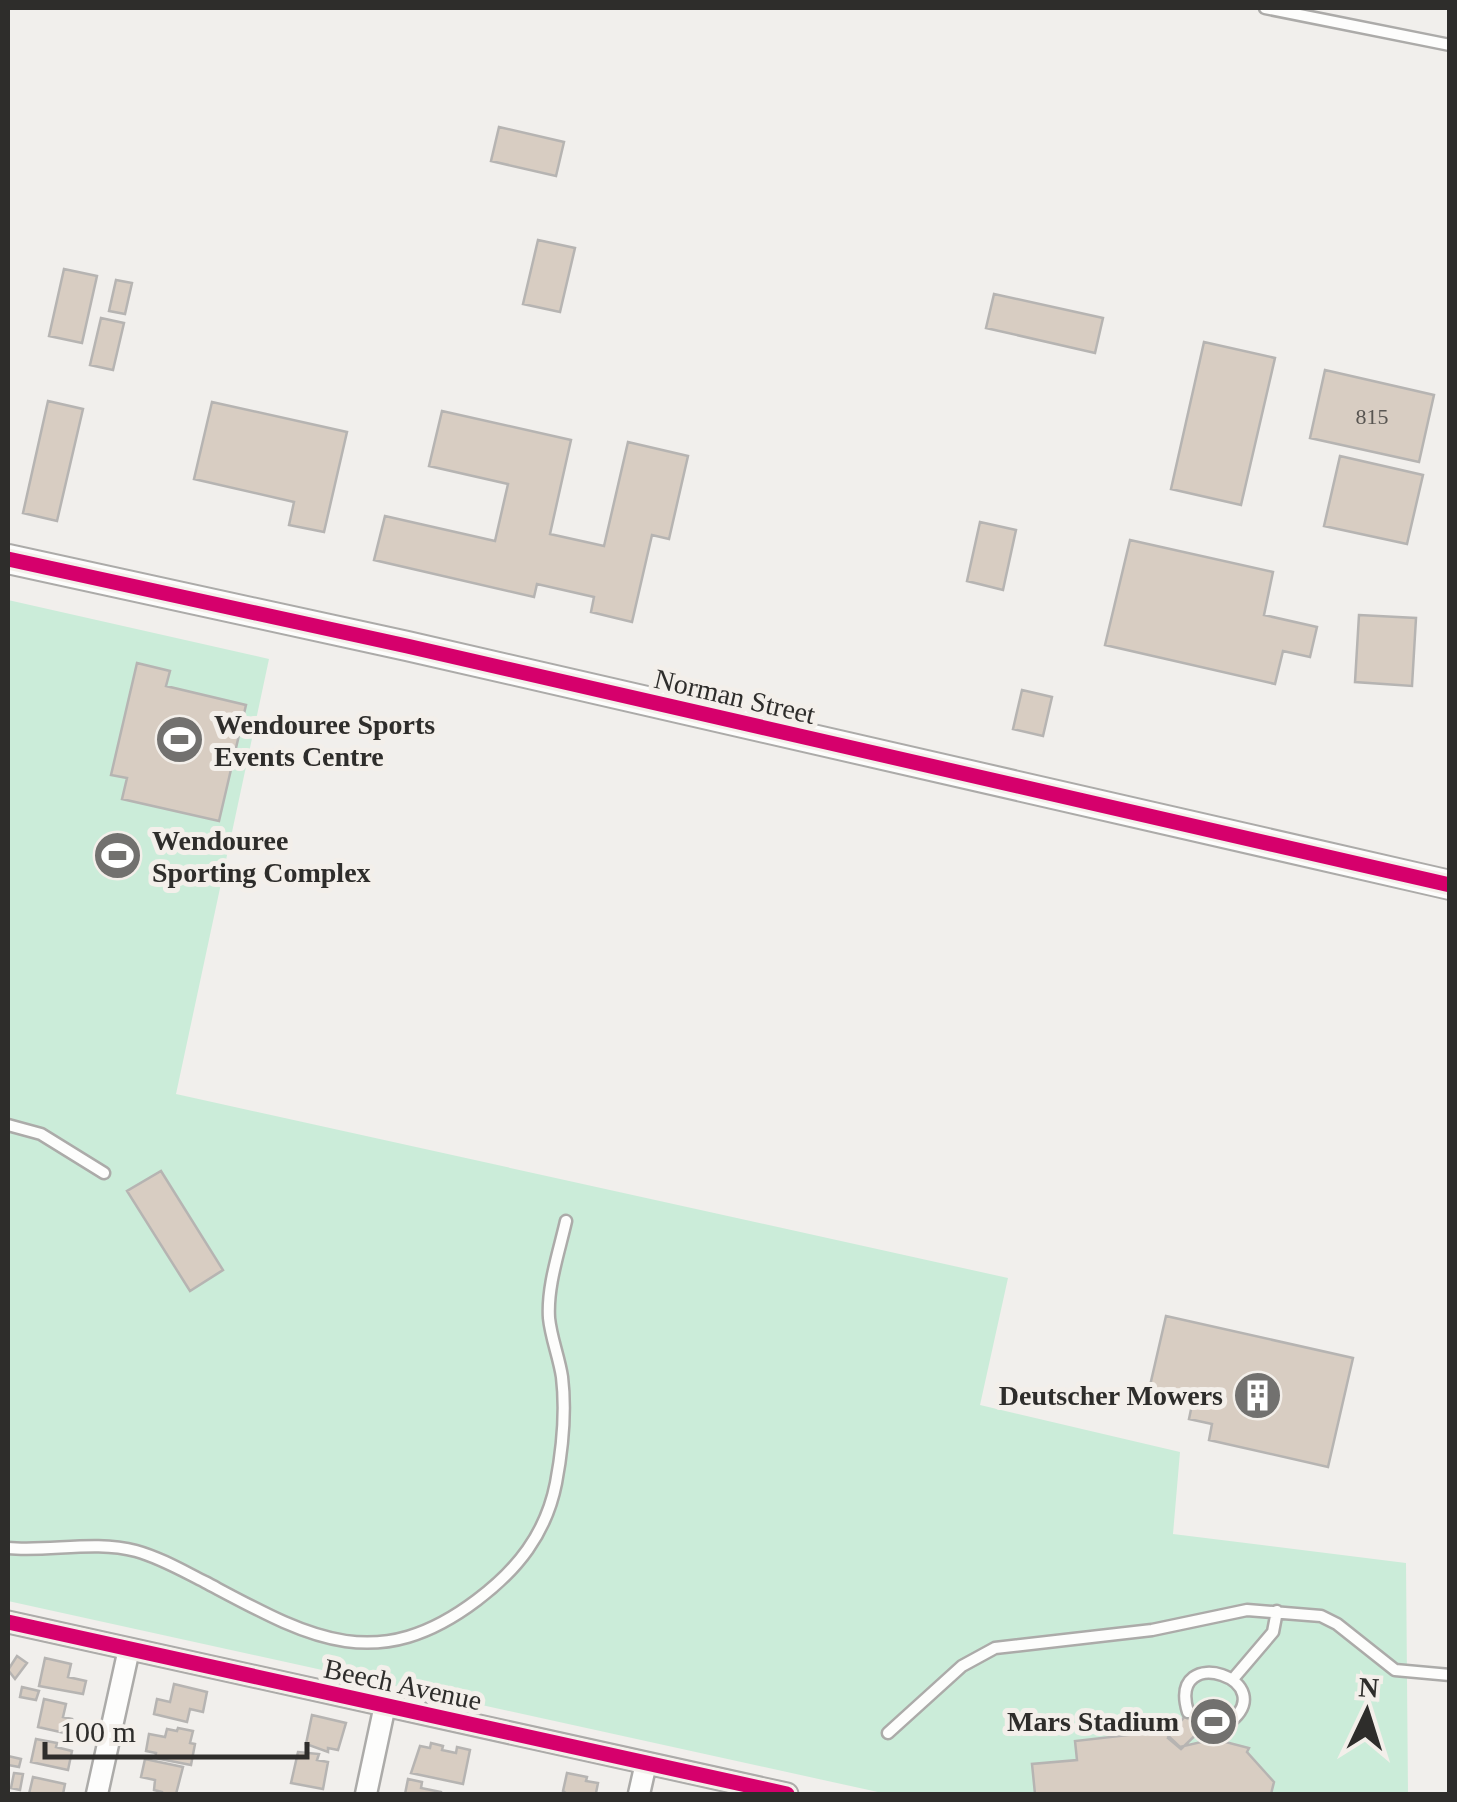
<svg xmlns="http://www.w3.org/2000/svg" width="1457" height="1802" viewBox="0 0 1457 1802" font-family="'Times New Roman',serif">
	<rect width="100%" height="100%" fill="#f1efec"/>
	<path fill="#cbecd9" d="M8,600L269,659L176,1094L1008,1278L980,1405L1180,1452L1173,1534L1406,1563L1408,1794H887L8,1601Z"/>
	<path fill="#d8cdc2" stroke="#b6b4b2" stroke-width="2.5" d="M499,127L564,142L556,176L491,161Z
		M538,240L575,248L560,312L523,304Z
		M64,269L97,276L82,343L49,336Z
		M116,280L132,283L125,314L109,311Z
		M994,294L1103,318L1095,353L986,328Z
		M101,318L124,323L113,370L90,365Z
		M1204,342L1275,358L1241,505L1171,489Z
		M1325,370L1434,395L1419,462L1310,438Z
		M48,401L83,409L57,521L23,513Z
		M212,402L347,432L324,532L289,525L294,502L194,479Z
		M442,411L571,440L550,534L604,546L628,442L688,456L669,539L652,535L632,622L591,612L594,597L537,584L534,597L374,560L385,516L495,541L508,484L429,466Z
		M1340,456L1423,475L1407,544L1324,526Z
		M980,522L1016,530L1003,590L967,581Z
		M1130,540L1273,572L1264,615L1317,627L1310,657L1283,651L1275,684L1105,645Z
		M1359,615L1416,618L1412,686L1355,682Z
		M137,663L170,671L166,686L246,705L219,821L122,799L127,778L111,775Z
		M1022,690L1052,697L1043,736L1013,729Z
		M161,1171L223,1270L190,1291L127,1191Z
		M1166,1316L1353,1358L1328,1467L1209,1440L1212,1424L1189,1419L1193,1400L1149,1390Z
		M17,1656L27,1663L15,1679L8,1670Z
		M45,1658L71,1664L68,1677L86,1681L83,1694L39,1686Z
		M174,1684L207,1692L203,1712L190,1709L187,1722L154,1714L157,1699L170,1702Z
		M22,1687L39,1691L36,1700L20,1697Z
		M44,1699L66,1704L63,1717L72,1719L69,1734L38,1727Z
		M1188,1712L1204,1727L1181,1749L1168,1738Z
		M312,1715L346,1723L338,1750L328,1748V1752L306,1744Z
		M178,1728L193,1731L190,1743L195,1744L191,1765L155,1758L156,1753L146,1751L149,1734L165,1737L167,1729L177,1731Z
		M1163,1731L1180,1747L1214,1739L1249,1748L1247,1752L1274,1782L1271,1794H1035L1032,1764L1077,1760L1075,1741Z
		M36,1739L57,1743L56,1747L72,1751L68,1770L31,1762Z
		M431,1743L443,1746L442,1750L456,1753L457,1747L470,1750L463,1784L411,1773L420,1746L430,1748Z
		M298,1752L319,1754L317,1760L328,1762L323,1789L291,1783Z
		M8,1756L21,1759L19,1767L8,1765Z
		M145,1759L183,1767L176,1794H162V1792L154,1790L155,1780L141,1777Z
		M14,1773L23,1774L20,1790L11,1788Z
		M567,1773L587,1777L586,1781L598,1783L596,1793L603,1794H567L563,1791Z
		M33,1777L65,1784L63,1794H29Z
		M408,1779L422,1782L421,1788L441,1792V1794H405Z"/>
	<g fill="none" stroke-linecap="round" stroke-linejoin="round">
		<defs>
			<path id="service" d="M1265,8L1450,45
				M8,1125L41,1134L104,1173
				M8,1548C49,1552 95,1540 136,1551C161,1558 183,1571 205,1582C305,1635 374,1678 477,1600C517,1570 546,1534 556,1483C562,1451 566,1410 562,1377C559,1357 551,1338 549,1318C547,1286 559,1252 566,1221
				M1233,1679L1273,1632L1277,1611
				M1188,1712C1166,1640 1288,1681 1226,1725L1204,1726
				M888,1733L962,1666L995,1648L1152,1630L1247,1610L1321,1616L1337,1624L1395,1670L1450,1675"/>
			<path id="minor" d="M8,1622L787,1794
				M97,1794L129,1649
				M366,1794L385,1705
				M639,1794L646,1763"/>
			<path id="secondary" d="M8,559L407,646L1450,885"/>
		</defs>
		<use href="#service" stroke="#acaba9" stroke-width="15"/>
		<use href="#minor" stroke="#acaba9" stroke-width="25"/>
		<use href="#secondary" stroke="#acaba9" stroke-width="32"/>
		<use href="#service" stroke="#fdfdfc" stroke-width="10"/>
		<use href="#minor" stroke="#fdfdfc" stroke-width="20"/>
		<use href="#secondary" stroke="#fdfdfc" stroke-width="28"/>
		<defs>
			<path id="cycleway" d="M8,559L407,646L1450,885
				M8,1622L787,1794"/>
		</defs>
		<use href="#cycleway" stroke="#f3efea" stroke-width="21"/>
		<use href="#cycleway" stroke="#d6006c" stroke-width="15"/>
	</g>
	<defs>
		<symbol id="stadium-disc" viewBox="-11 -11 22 22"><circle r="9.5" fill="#72716f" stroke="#f3efea"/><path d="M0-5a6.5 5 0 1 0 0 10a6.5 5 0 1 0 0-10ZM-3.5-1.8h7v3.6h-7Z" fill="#fff"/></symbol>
		<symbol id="building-disc" viewBox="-11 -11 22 22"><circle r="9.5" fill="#72716f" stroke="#f3efea"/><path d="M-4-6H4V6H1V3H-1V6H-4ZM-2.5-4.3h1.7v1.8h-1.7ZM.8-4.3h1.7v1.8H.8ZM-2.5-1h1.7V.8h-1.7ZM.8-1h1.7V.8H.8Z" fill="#fff"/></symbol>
	</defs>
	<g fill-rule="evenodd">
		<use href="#stadium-disc" x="152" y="712" width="55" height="55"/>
		<use href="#stadium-disc" x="90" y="828" width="55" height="55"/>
		<use href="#building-disc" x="1230" y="1368" width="55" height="55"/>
		<use href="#stadium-disc" x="1186" y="1694" width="55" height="55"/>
	</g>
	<g text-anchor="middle" stroke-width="10" stroke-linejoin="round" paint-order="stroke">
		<g font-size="22" fill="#585551">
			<text x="1372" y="424">815</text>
		</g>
		<g font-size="28" fill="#2e2d2b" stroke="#f3efea">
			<text transform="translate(735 696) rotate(13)" y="10">Norman Street</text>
			<text transform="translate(403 1684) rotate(12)" y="10">Beech Avenue</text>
		</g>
		<g font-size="28" font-weight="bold" fill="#2e2d2b" stroke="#f3efea" text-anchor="start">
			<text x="214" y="734">Wendouree Sports<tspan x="214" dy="32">Events Centre</tspan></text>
			<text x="152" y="850">Wendouree<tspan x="152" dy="32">Sporting Complex</tspan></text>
			<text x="1223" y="1405" text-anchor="end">Deutscher Mowers</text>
			<text x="1179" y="1731" text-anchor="end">Mars Stadium</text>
		</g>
	</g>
	<rect width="1457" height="1802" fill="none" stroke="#2e2d2b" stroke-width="20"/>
	<g transform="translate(1367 1712) rotate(4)" stroke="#f3efea" stroke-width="8" paint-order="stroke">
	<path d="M0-8L18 38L0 25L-18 38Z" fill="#2e2d2b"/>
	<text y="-15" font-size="28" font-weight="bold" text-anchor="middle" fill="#2e2d2b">N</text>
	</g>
	<path d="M45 1742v15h262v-15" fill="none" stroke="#2e2d2b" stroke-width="5"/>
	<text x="60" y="1742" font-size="30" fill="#2e2d2b" stroke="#f3efea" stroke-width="8" paint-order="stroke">100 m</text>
</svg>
